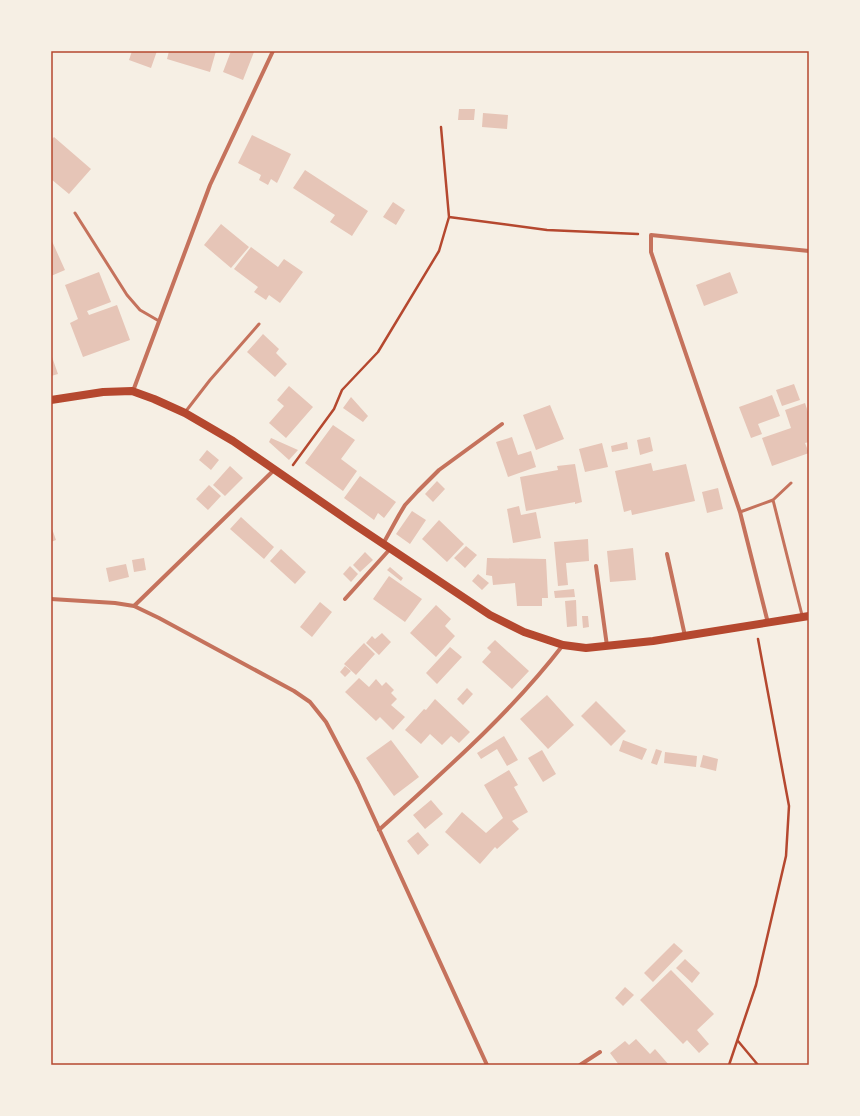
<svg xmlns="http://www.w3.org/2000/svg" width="860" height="1116" viewBox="0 0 860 1116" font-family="Inter,sans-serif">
	<rect width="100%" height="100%" fill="#f6efe4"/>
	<path fill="#e6c5b7" d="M132,51H157L151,68L129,60Z
		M169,51H216L210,72L167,59Z
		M231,51L254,52L243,80L223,72Z
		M459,109H475L474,120H458Z
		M483,113L508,115L507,129L482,127Z
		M252,135L291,154L277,183L271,179L268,185L259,180L261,175L238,163Z
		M54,137L91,169L69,194L51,179V140Z
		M305,170L368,211L352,236L330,222L335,215L293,188Z
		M393,202L405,210L396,225L383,217Z
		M221,224L249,247L231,268L204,245Z
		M51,239L65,270L51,276Z
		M251,247L278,267L284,259L303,272L280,303L269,295L266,300L254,292L258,287L234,269Z
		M99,272L111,302L87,311L89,315L117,305L130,340L83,357L70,323L78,319L65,285Z
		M730,272L738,293L704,306L696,285Z
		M263,334L279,349L276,353L287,364L275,377L247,352Z
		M51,354L58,374L51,376Z
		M794,384L800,400L782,406L776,390Z
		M289,386L313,407L286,438L269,423L284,406L277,400Z
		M772,395L780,416L758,424L762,434L751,438L739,407Z
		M351,397L368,416L363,422L343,408Z
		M805,403L809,415V442L805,443L809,453L772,466L762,438L791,428L785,410Z
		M550,405L564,439L536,450L523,415Z
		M333,425L355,440L341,459L357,471L343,491L305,463Z
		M512,437L518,455L531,451L536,467L508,477L496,442Z
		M650,437L653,451L640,455L637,440Z
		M271,438L298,450L289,460L269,442Z
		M627,442L628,449L612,452L611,446Z
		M602,443L608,467L585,472L579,449Z
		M207,450L219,460L211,470L199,460Z
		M651,463L653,471L686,464L695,501L632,515L631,510L624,512L615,471Z
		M575,464L582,502L575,504V502L526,511L520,477L558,470L557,466Z
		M230,466L243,478L225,496L213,485Z
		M360,476L396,502L384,518L378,513L374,520L344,498Z
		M437,481L445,489L433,502L425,494Z
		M209,485L221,496L208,510L196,499Z
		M718,488L723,509L707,513L702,492Z
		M519,506L521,515L536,512L541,538L513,543L507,509Z
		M412,511L426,520L410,544L396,534Z
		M241,517L274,547L264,559L230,529Z
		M439,520L464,544L447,562L422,539Z
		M51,526L56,540L51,542Z
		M588,539L589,561L566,563L568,585L558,586L554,542Z
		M466,546L477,555L465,568L454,558Z
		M633,548L636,580L610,582L607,551Z
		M281,549L306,572L295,584L270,561Z
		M365,552L373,560L360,572L353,565Z
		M144,558L146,570L134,572L132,560Z
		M487,558L546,559L548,598H542V606H517L515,583L493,585L492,576L486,575Z
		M126,564L129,577L109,582L106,568Z
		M350,566L358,574L351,582L343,574Z
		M390,567L403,578L401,581L387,570Z
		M478,574L489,583L482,590L472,581Z
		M389,576L422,599L405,622L373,599Z
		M574,589L575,597L555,598L554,591Z
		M576,600L577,626L567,627L565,601Z
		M320,602L332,612L312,637L300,627Z
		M436,605L451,619L445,626L455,636L436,657L410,633Z
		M582,616H588L589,627L583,628Z
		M382,633L391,642L379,655L366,643L372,636L375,639Z
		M495,640L529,671L512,689L482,662L491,652L487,648Z
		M364,643L375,654L356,675L344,664Z
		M450,647L462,657L437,684L426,673Z
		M345,666L351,671L345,677L340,672Z
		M359,678L369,687L376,679L382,686L386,682L394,690L391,693L397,699L391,705L405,717L393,730L380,717L376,721L345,692Z
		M467,688L473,694L463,705L457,699Z
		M547,695L574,725L548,749L520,719Z
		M435,699L470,732L459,743L451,736L442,745L430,734L421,744L405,730L424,709L426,710Z
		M596,701L626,731L611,746L581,716Z
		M504,736L518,760L507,766L497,749L481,759L477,753Z
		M391,740L419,777L394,796L366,758Z
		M623,740L647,749L642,760L619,751Z
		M656,749L662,751L657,765L651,763Z
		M542,750L556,774L543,782L528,758Z
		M665,752L697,756L696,767L664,763Z
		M703,755L718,759L716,771L700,767Z
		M509,770L518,785L514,787L528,812L512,821L519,829L497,849L495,847L480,864L445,832L462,812L486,833L503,818L484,785Z
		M431,800L443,814L425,829L413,815Z
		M418,832L429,845L418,855L407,841Z
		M674,943L683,951L653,982L644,973Z
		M685,959L700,973L692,983L676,968Z
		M671,970L714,1014L697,1030L709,1044L699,1053L687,1040L683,1044L640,1000Z
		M625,987L634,995L623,1006L615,998Z
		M636,1039L650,1054L655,1049L669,1065H619L610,1053L625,1041L629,1045Z"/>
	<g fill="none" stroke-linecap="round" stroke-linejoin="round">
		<path stroke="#b5482f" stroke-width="2.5" d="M449,217L547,230L638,234
			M293,465L334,409L342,390L378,352L439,251L449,217L441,127
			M738,1041L758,1065
			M729,1065L756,985L786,856L789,806L758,639"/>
		<path stroke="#c5725c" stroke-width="3" d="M75,213L127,295L140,310L159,321
			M186,411L210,380L259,324
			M773,500L802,615
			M740,512L773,500L791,483"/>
		<path stroke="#c5725c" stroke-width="4" d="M133,391L210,185L273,51
			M383,544L399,515L405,505L418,491L439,470L502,424
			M667,554L685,636
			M596,566L607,646
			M51,599L115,603L134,606L159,618L294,691L310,702L326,722L358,783L487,1065
			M345,599L390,549
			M134,606L274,470
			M768,623L740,512L651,252V235L809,251
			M379,830C443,772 510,714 563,645
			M580,1065L600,1052"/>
		<path stroke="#b5482f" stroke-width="8" d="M51,400L103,392L132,391L154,399L185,413L233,441L352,523L490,615L524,632L563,645L586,648L653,641L809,616"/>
	</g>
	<rect width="860" height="1116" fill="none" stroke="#f6efe4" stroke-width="104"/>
	<rect x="52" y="52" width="756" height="1012" fill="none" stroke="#b5482f" stroke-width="1.5"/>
</svg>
